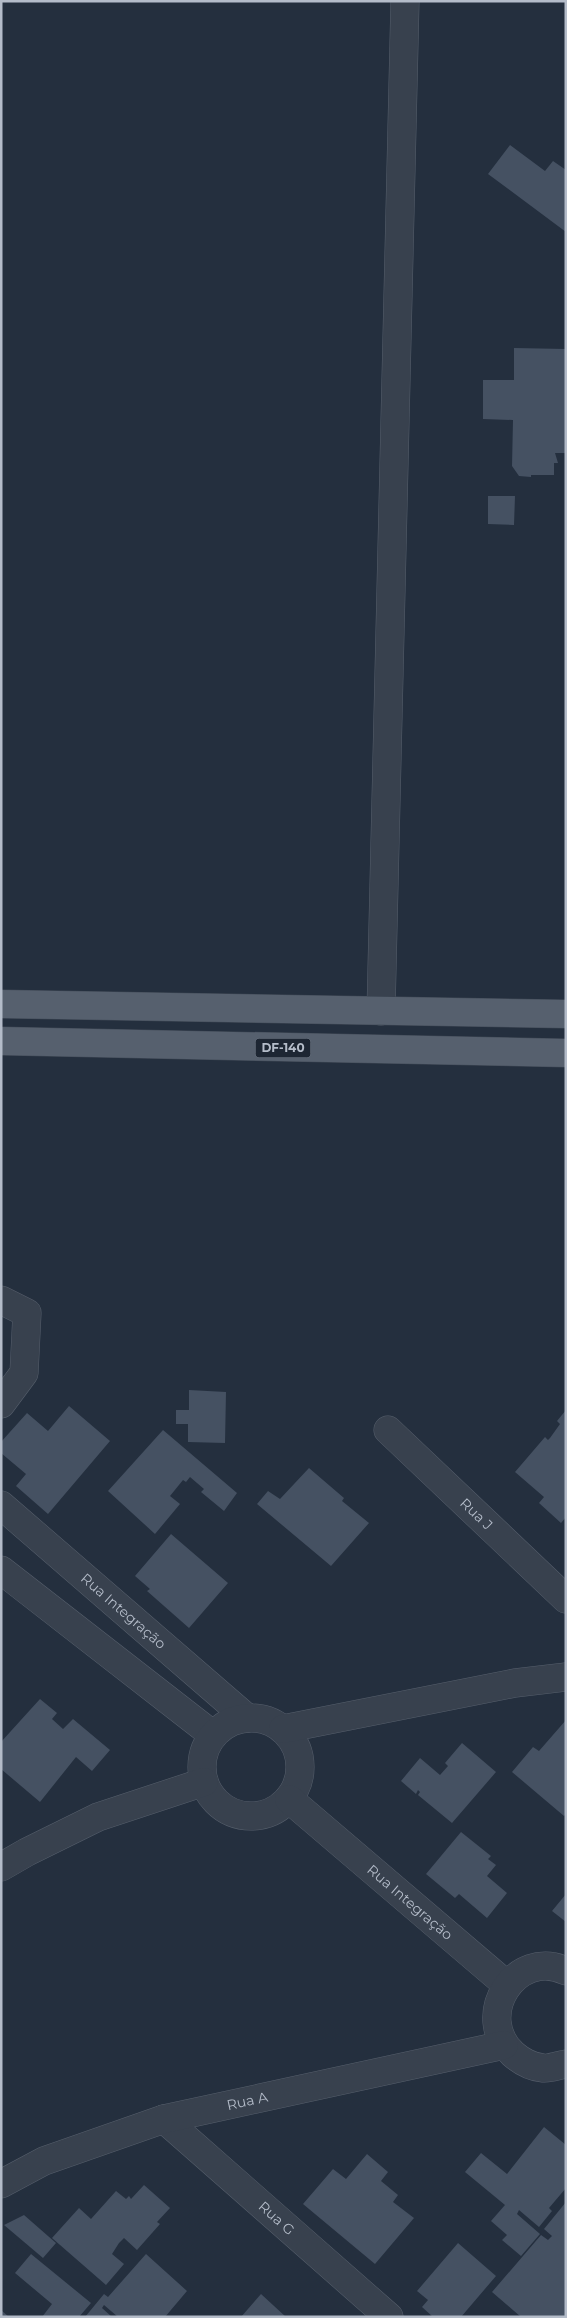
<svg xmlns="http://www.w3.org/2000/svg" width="567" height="2318" viewBox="0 0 567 2318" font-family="Montserrat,sans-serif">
	<rect width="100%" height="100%" fill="#242f3e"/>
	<path fill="#455162" d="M510,145L545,171L553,161L566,170V232L488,174Z
		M514,348L566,349V453H555L558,463H554V475H531V477L519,476L512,466L513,420L483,419V380H514Z
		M488,496H515L514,525L488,524Z
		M189,1390L226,1392L225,1443L188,1442V1424H176V1410H189Z
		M69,1406L110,1441L48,1514L16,1486L26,1474L1,1453V1442L27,1413L48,1431Z
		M566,1410V1517L561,1523L539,1503L544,1497L515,1472L545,1437L548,1440L550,1438L560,1424L557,1421Z
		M163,1430L237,1493L224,1511L201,1492L204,1489L190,1477L186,1482L183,1480L170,1496L180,1504L155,1534L108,1491Z
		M309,1468L344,1498L342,1501L369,1523L331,1566L257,1504L268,1491L280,1499Z
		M171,1534L228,1583L189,1628L147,1591L150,1589L135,1576Z
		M40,1699L57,1713L52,1719L63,1729L73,1719L110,1750L92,1771L76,1757L40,1802L1,1769V1742Z
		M566,1720V1814L564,1816L512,1772L533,1747L539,1751Z
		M462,1743L496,1772L452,1823L418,1795L420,1792L418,1790L416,1794L401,1781L420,1758L440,1775L448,1766L445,1763Z
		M461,1832L491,1856L488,1859L496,1865L487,1876L507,1893L487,1918L459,1894L455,1898L426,1874Z
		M566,1894V1922L552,1911Z
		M544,2127L566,2145V2188L549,2208L552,2211L539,2227L519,2210L517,2214L540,2234L521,2256L502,2240L507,2235L491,2221L505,2205L465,2172L481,2153L507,2174Z
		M367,2154L388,2172L381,2181L398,2195L393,2202L414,2218L375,2264L303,2204L333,2169L346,2179Z
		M144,2185L170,2208L157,2222L160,2224L137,2250L124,2238L119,2243L112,2254L124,2264L106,2285L52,2238L79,2208L91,2219L116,2191L126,2199L129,2196L131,2199Z
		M566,2202V2317H521L492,2292L541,2235L548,2240L552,2236L544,2229Z
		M24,2215L56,2243L43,2258L4,2225Z
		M458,2243L496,2276L461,2317H433L422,2307L428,2300L417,2291Z
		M31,2254L91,2303L79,2317H42L52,2304L15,2273Z
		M146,2254L187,2291L165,2317H118L104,2305L102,2308L112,2317H85L104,2294L108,2297Z
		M261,2294L286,2317H241Z
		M1,2310L9,2317H1Z"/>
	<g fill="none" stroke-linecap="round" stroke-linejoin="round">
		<defs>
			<g id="minor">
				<path d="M381,1011L405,1"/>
				<path d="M1,1300L27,1313L24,1373L1,1404"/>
				<path id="s1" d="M388,1430L566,1599"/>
				<path id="s2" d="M1,1505L247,1718"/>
				<path d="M1,1570L213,1735"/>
				<circle cx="251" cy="1767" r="49"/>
				<path d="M283,1729L515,1683L566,1677"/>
				<path id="s3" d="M289,1799L507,1985"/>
				<path d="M1,1867L27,1852L98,1817L204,1782"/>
				<path d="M566,1971C516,1947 472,2016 513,2054C521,2061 532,2067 543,2068C550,2069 559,2065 566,2064"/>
				<path id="s4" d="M164,2119L389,2317"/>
				<path id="s5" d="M1,2184L44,2161L164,2119L504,2045"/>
			</g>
			<path id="major" d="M1,1004L566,1014
				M1,1041L566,1053"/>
		</defs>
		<use href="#minor" stroke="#565f6c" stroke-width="29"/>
		<use href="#major" stroke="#414a57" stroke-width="29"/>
		<use href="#minor" stroke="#38414e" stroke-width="28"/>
		<use href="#major" stroke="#56606e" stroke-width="28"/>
	</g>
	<g text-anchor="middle" stroke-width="4" stroke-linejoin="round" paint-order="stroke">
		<rect fill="#1d2633" stroke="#878f9c" stroke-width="1" x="255.5" y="1038.5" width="55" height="19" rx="4"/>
		<g font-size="12" font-weight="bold" fill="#b4bcc9">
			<text x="283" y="1052">DF-140</text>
		</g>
		<g font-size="14" fill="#b4bcc9" stroke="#1d2633">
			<text dy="5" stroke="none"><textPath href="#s1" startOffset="122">Rua J</textPath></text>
			<text dy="5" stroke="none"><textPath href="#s2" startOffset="162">Rua Integração</textPath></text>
			<text dy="5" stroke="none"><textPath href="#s3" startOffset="159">Rua Integração</textPath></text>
			<text dy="5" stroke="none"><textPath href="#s5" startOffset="261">Rua A</textPath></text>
			<text dy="5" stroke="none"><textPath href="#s4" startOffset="150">Rua G</textPath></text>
		</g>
	</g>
	<rect width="567" height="2318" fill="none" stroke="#b4bcc9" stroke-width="5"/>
</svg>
